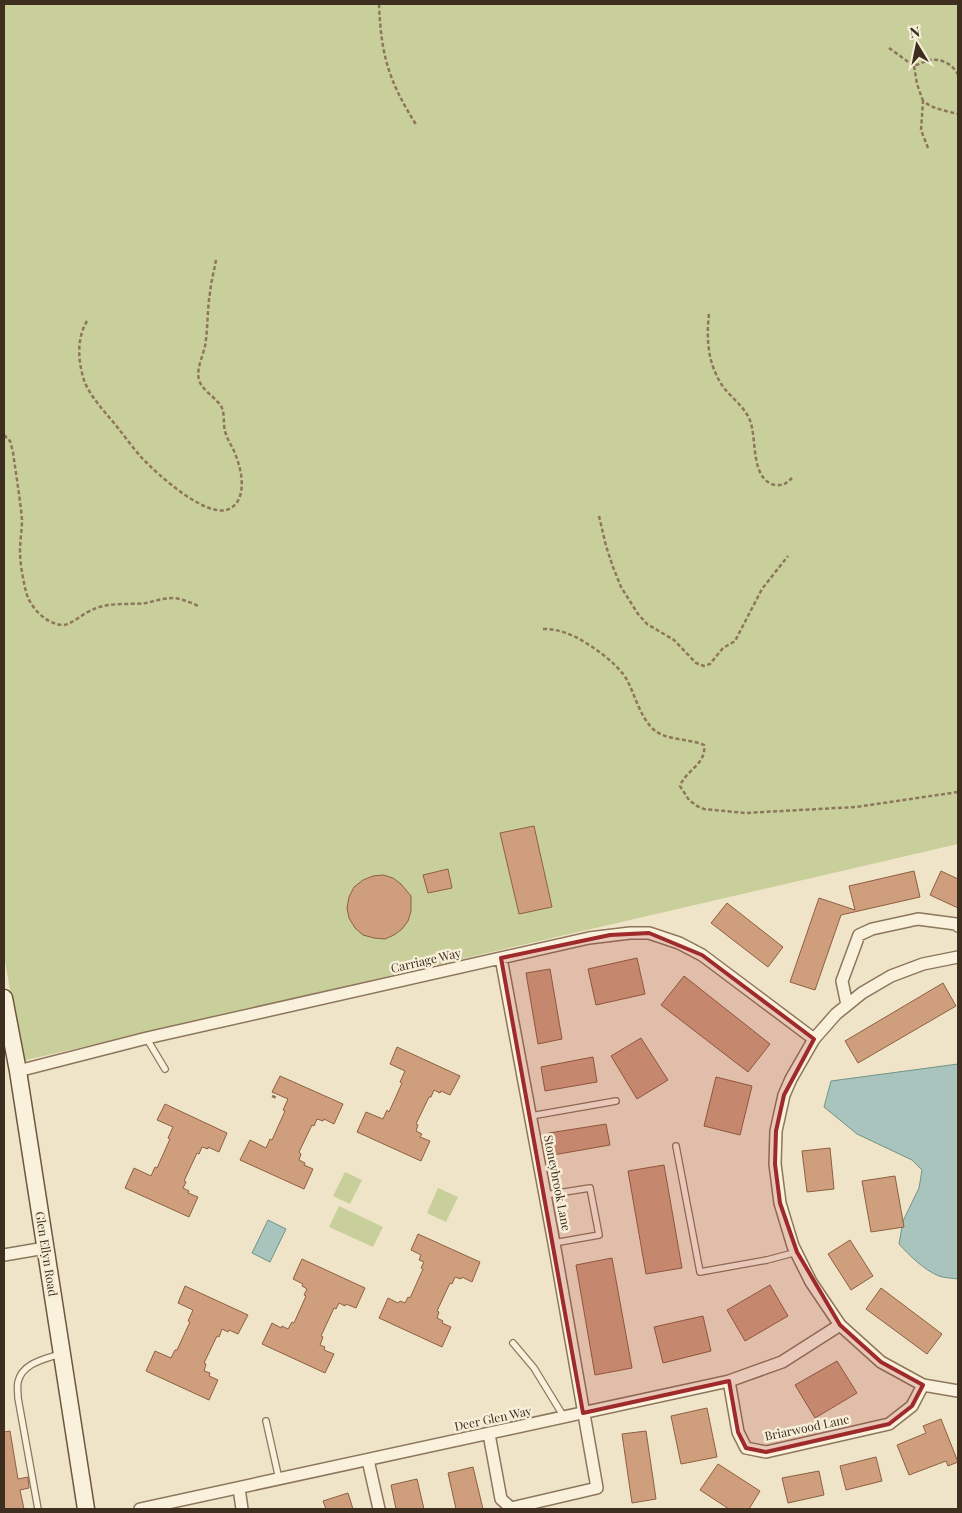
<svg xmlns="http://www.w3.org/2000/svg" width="962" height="1513" viewBox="0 0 962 1513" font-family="'Playfair Display',serif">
	<rect width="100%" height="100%" fill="#f0e4c8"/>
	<path fill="#c9cf9b" d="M4,4H958V844L22,1061L4,955Z
		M345,1172L362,1180L350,1204L333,1196Z
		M438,1188L458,1197L446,1222L427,1213Z
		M339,1206L383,1227L373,1247L329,1227Z"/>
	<path fill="#a9c4bc" stroke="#6f938a" d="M958,1064V1279C952,1278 944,1278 939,1276C924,1270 909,1255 899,1244L903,1221L919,1188L922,1170L912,1160L857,1134L824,1107L831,1081Z
		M268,1220L286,1229L270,1262L252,1253Z"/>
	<path fill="#cf9f7d" stroke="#8d5f41" d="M534,826L552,907L519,914L500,833Z
		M448,869L452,888L428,893L423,875Z
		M914,871L920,897L841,915L815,990L790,982L819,898L855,910L849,886Z
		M941,871L958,879V908L930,895Z
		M383,875L393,878L401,884L411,896V911L408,921L402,929L394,935L385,939L374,938L363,935L355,928L349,918L347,908L349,897L354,887L363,880L373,876Z
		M727,903L783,947L768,967L711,923Z
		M637,958L645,994L596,1005L588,969Z
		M550,969L562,1039L538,1044L526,973Z
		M684,976L770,1044L748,1072L661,1005Z
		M943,983L956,1006L858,1063L845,1041Z
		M641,1038L668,1080L637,1099L611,1056Z
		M397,1047L460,1076L450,1095L441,1091L440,1093L434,1090L431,1097H429L416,1124L418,1125L416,1131L422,1134L420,1137L430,1141L421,1161L357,1132L366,1112L383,1119L387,1110L389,1112L402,1083L400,1082L405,1071L390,1064Z
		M593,1057L597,1082L545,1091L541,1067Z
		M280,1076L343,1104L334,1124L324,1119L323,1121L317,1119L314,1126L312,1125L299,1152L301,1154L299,1160L305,1163L304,1165L313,1169L304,1189L240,1160L250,1140L266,1148L270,1139L272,1140L285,1111L283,1110L288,1099L272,1092Z
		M716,1077L752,1086L740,1135L704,1126Z
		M165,1104L227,1133L219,1152L208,1147V1149L202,1147L199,1154L197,1153L184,1181L186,1182L183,1188L189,1191L188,1193L198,1197L189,1217L125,1188L134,1168L151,1176L155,1167L157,1168L170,1139L168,1138L173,1127L157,1120Z
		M606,1124L610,1145L553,1155L549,1133Z
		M830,1148L834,1189L807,1192L802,1151Z
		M664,1165L682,1268L646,1274L628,1171Z
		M895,1176L904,1227L871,1232L862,1181Z
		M418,1234L480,1262L472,1282L462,1277L461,1279L455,1277L452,1284L450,1283L437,1311L439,1312L437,1318L443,1321L442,1323L451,1327L442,1347L379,1318L388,1298L398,1303L400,1301L405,1303L408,1297L410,1298L423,1269L421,1268L424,1262L419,1260L421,1255L411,1250Z
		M850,1240L873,1276L851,1290L828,1254Z
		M612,1258L632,1368L595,1375L576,1265Z
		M302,1259L365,1288L356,1308L346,1304L345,1306L339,1303L336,1309L334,1308L321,1336L323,1337L320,1345L325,1347L324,1350L334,1354L325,1373L262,1344L272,1323L281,1328L282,1326L288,1329L292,1322L294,1323L306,1296L304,1295L307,1289L302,1286L303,1284L293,1279Z
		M770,1285L788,1316L745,1341L727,1310Z
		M185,1286L248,1315L238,1334L229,1330L228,1332L222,1329L219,1337L217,1336L204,1363L206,1364L204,1371L210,1373L209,1376L218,1380L209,1400L146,1371L155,1351L171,1358L175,1350H177L190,1322L188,1321L193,1310L178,1303Z
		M881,1288L942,1334L927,1354L866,1309Z
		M703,1316L711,1351L663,1363L654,1327Z
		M837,1361L857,1393L815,1418L795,1385Z
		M707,1408L717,1457L681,1464L671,1416Z
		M941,1419L958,1462L948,1466L946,1461L909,1475L897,1445L926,1433L923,1426Z
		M10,1431L18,1479L28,1477L29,1488L20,1490L24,1509H4V1432Z
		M646,1431L656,1499L632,1503L622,1434Z
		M876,1457L882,1481L846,1490L840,1466Z
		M718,1464L760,1491L749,1509H729L700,1490Z
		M473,1467L483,1509H456L448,1473Z
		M819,1471L824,1495L788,1503L782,1478Z
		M417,1479L424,1509H396L391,1485Z
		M348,1493L353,1509H326L323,1501Z"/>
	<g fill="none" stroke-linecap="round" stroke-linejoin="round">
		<defs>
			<path id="lane" d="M147,1039L165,1069
				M531,1116L616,1101
				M676,1146L700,1272L767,1260L797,1252
				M545,1195L590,1188L599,1235L554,1243
				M513,1343L534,1368L564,1417
				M266,1421L279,1479
				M38,1509L18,1398C18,1393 17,1387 18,1382C22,1363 45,1359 60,1354"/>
			<path id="street" d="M958,957L923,964L891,976L862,993L836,1014L814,1039L791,1079L784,1095L776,1131L775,1164L780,1203L793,1246L811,1282L840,1325L881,1362L923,1385L958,1391
				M847,1005L842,981L859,935L872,929L918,919L956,924L958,926
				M18,1071L147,1038L589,938L630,933H649L679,943L702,955L814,1039
				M4,1255L45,1248
				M729,1381L738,1432L746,1448L766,1452L889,1424L912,1406L923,1385
				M489,1434L501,1499L511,1508L597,1488L554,1243L501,958
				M368,1460L379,1509
				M239,1488L242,1509
				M140,1509L729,1381L782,1362L840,1325"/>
			<path id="secondary" d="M4,998L18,1071L86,1509"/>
		</defs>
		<use href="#lane" stroke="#8d765c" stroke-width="8"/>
		<use href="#street" stroke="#8d765c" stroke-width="14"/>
		<use href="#secondary" stroke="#6f573f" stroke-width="19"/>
		<path stroke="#8d765c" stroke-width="2.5" stroke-dasharray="4 2.5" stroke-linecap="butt" d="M379,4C381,56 389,82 417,126
			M889,48L914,66C919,64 925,61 930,60C941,58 954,65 958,75
			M914,66L917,84L923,101
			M928,148L921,130L923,101C933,109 946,111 958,114
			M709,314C706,340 708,366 724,388C732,398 743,406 749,418C758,436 749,479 775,485C783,486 787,483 792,478
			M87,321C76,339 78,363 85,383C92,398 103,410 114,423C123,434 132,447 142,458C156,473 209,522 231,508C247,498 242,471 236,456C233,447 227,440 225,431C223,424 225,412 221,406C215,397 202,390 199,380C196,369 203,356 205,346C208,329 207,311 210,293C211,282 214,271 216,260
			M4,435L10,441L13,452C16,475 20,497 22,520C22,530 20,540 20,551C20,564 23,579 26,592C30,607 46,625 64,625C72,624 85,612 94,609C110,602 129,605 146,603C155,601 164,598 173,598C182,599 190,602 198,606
			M599,516L606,546L613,567L621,587L638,614L647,624L674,640L696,663L704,666L710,664L723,648L735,641L762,589L788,556
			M543,629C551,629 558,630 566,633C584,639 620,664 628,682C636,698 640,716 653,729C666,741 688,738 704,745C707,764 685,771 680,786L689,800L697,806L704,809L745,813L856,807L958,792
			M272,1096L277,1098"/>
		<use href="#lane" stroke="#faf1dc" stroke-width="5.5"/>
		<use href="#street" stroke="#faf1dc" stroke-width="11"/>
		<use href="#secondary" stroke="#faf1dc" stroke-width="16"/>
	</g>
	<path fill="#9e2a2b" fill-opacity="0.2" stroke="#9e2a2b" stroke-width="4" stroke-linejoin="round" d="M649,933L702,955L814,1039L784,1095L776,1131L775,1164L780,1203L797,1252L840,1325L881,1362L923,1385L912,1406L889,1424L766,1452L746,1448L738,1432L729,1381L583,1413L501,958L610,935Z"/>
	<g text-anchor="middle" stroke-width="5" stroke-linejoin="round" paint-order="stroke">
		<g font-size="12" fill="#3d2e20" stroke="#f7eed8">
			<text transform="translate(426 961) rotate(-13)" y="4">Carriage Way</text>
			<text transform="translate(557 1183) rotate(79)" y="4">Stoneybrook Lane</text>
			<text transform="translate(46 1254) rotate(81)" y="4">Glen Ellyn Road</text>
			<text transform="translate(493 1419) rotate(-12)" y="4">Deer Glen Way</text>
			<text transform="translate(807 1428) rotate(-12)" y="4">Briarwood Lane</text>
		</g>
	</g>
	<rect width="962" height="1513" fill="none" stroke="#3d2e20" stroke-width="10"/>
	<g transform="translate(917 45) rotate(350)" stroke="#f7eed8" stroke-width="4" paint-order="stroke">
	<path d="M0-4L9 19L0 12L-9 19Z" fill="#3d2e20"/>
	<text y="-8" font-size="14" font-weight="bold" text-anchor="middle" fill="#3d2e20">N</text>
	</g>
</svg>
